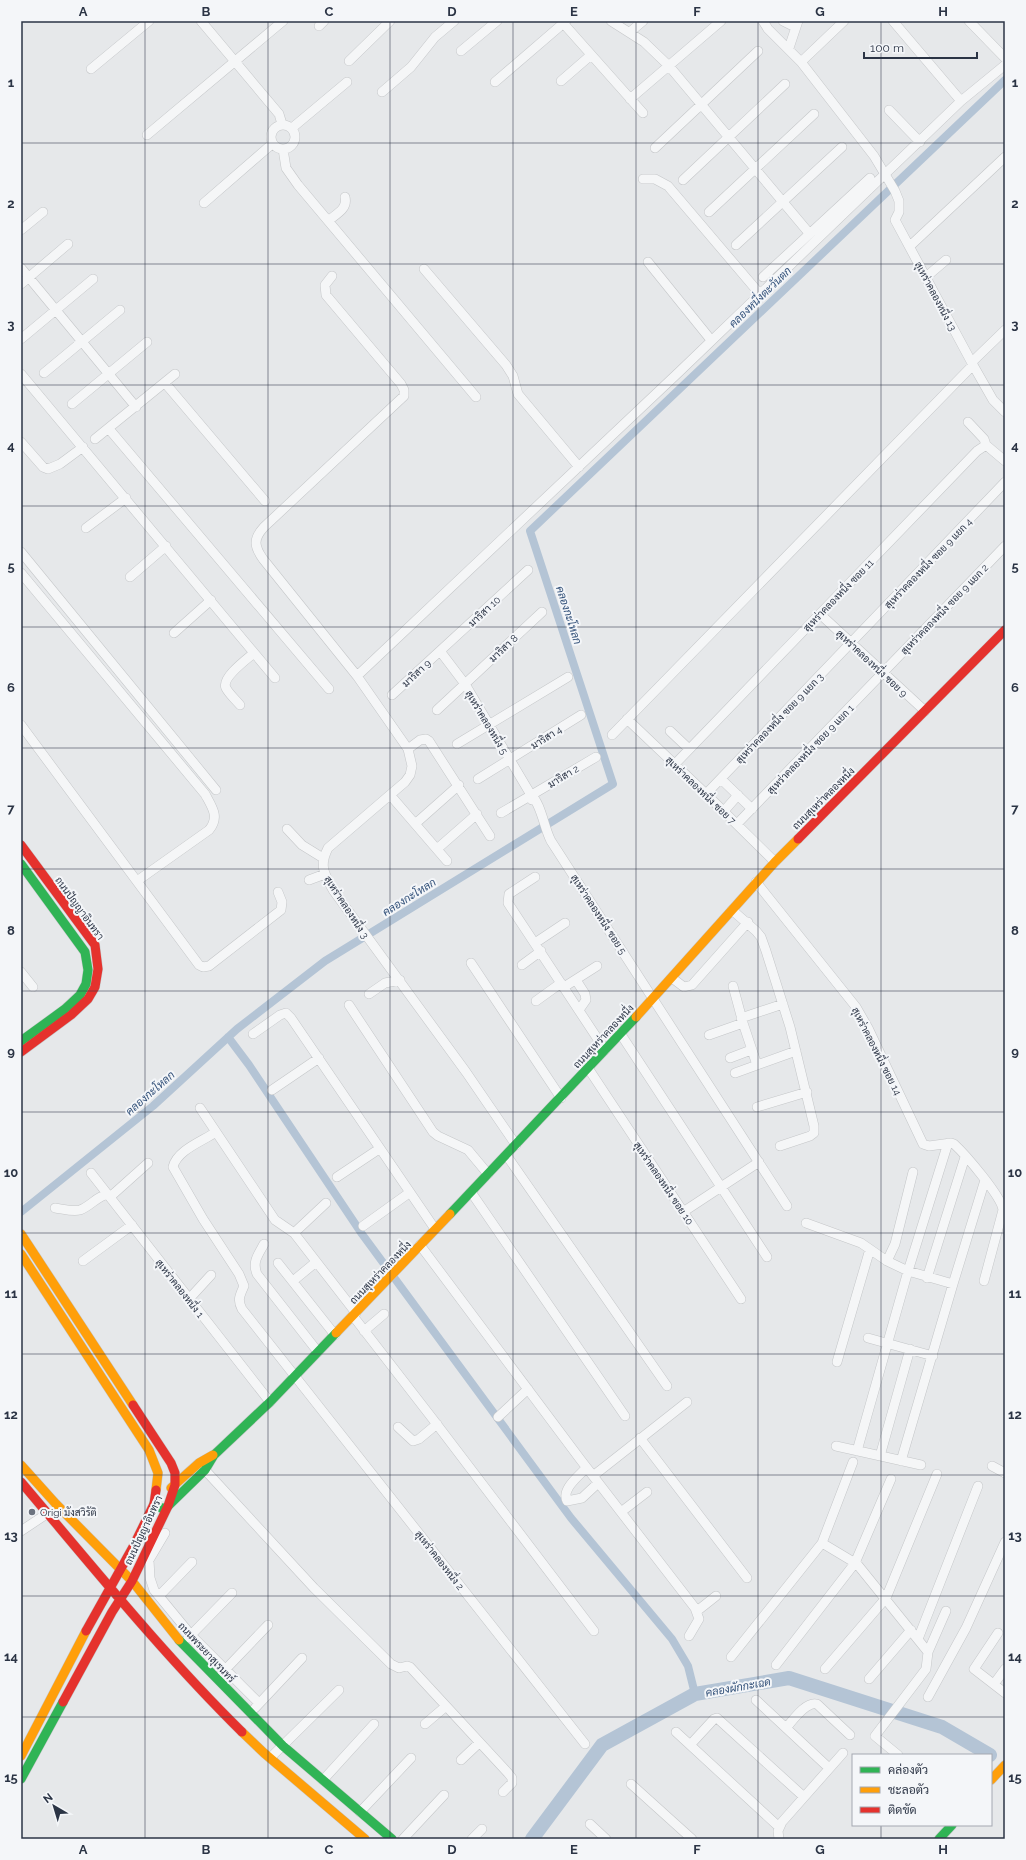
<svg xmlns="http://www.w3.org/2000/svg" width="1026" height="1860" viewBox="0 0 1026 1860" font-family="Raleway,Sarabun,sans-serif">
	<rect width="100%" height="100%" fill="#e6e8ea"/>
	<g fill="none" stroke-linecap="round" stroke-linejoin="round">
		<path stroke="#b4c4d5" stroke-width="8" d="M228,1037L249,1065L362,1234L571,1518L672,1639L688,1666L695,1694
			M21,1212L153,1106L237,1029L325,961L613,784L530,531L1005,80"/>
		<path stroke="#b4c4d5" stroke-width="14" d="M532,1839L602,1745L695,1694L789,1678L942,1727L990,1755"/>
		<defs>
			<path id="street" d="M201,21L279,114L282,124
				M611,21L644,42L669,66L809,233
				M763,21L768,29L801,62L874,156L895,191L899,201V212L895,220L973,365L993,400L1005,412
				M783,21L795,27
				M893,21L961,101
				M969,21L1005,58
				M563,23L643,113
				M319,26L324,21
				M630,32L643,21
				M789,48L798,21
				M461,51L497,21
				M349,61L390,21
				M801,62L844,21
				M91,69L149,21
				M561,81L591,55
				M495,82L566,21
				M382,92L411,67L435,37L454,21
				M630,99L721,21
				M889,110L920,142
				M271 137a12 12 0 1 1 24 0a12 12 0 1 1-24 0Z
				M292,128L347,82
				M147,135L283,21
				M655,148L758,51
				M283,149L286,168L298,185L476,397
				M643,179H655L668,186L759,293
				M683,180L785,84
				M204,203L272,144
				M709,212L814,114
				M328,221C336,214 348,209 345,197
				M21,230L43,212
				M736,245L842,147
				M910,246L1005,157
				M648,262L711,340
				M21,268L136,407
				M424,269L506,365L513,376L518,394L579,467
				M332,276L325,285L326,295L401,384L404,390V396L264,527C253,539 254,546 263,559L357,676L408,749L412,766L410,775L405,782L328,848C319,866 324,873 333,890L466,1072L516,1145
				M763,277L870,178
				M926,277L946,260
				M21,284L68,244
				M21,339L93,279
				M972,362L1005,330
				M44,373L120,310
				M21,374L275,678
				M165,383L265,501
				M72,404L147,342
				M968,422L984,439L986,445
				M109,429L329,689
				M95,439L175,374
				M21,442L43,467L48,469L60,464L83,447
				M986,445L1005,461
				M86,528L126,498
				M21,552L216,790
				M21,573L205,794C212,807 220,817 209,830L137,881
				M130,577L166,546
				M820,614L925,711
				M174,633L211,600
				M440,651L465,684L531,795L532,800
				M357,676L679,372L961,101L1005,65
				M392,695L528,570
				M240,705C236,700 229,694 226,688C221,678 247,659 254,653
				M437,710L542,612
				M627,719L706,794L775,862
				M21,725L199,965L203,967L209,966L281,910L282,902L278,892
				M670,731L689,749
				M612,735L973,365
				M457,744L568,677
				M408,749L420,740L426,739L429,741L490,836
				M675,764L977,451L986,445
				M478,779L581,715
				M721,779L752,809
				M706,794L1005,482
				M531,795C541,803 544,828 551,841L787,1206
				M391,796L447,861
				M724,811L738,795
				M501,813L596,757
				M415,824L459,785
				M737,824L1005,546
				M287,829L302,845L323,858
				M437,849L477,814
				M535,877L509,894L508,903L605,1050
				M309,880L325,874
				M756,882L856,1007L868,1028L923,1144L929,1146L951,1143L954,1144C965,1154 1002,1197 1003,1210L984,1281
				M732,910L756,931L761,937L766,951L790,1027L814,1126V1133L810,1136L780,1146
				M535,943L565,923
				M471,963L561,1098
				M522,965L541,951
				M21,972L33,987
				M672,978L684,987L692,985L748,922
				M576,980L585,994L586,1000L579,1010
				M733,986L743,1023L757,1065
				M564,987L597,966
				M369,994L385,983L400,980
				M536,1001L561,983
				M349,1005L433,1132L438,1136L468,1150L488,1174
				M741,1018L783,1004
				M620,1033L767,1257
				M253,1034L280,1015L286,1013L291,1018L435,1229
				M709,1035L743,1023
				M730,1058L751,1050
				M588,1068L741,1299
				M735,1073L796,1051
				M272,1090L319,1058
				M757,1107L807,1092
				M200,1108L275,1220L294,1233L356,1313
				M216,1132C203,1141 177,1150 173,1167L203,1219L239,1274L244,1286C240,1295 237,1300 242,1309L585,1744
				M507,1156L667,1386
				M91,1173L270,1402
				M337,1177L379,1149
				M471,1192L625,1416
				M110,1197L148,1163
				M55,1208C63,1209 73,1212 80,1210C91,1206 97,1196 108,1194
				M683,1212L759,1162
				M806,1223L861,1243L887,1261L908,1271L953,1284
				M363,1226L409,1193
				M294,1233L326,1203
				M264,1244C258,1255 252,1262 257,1274L318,1352
				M420,1245L580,1459L695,1608L699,1619L689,1636
				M83,1261L132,1225
				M887,1261L895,1244L913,1172
				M278,1263L335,1335
				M927,1278L965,1157
				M293,1281L316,1262
				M189,1299L211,1275
				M353,1316L432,1418L594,1631
				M364,1331L384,1314
				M868,1338L933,1356
				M837,1362L870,1249
				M498,1417L528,1389
				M398,1427L413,1441L419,1439L437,1424
				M640,1438L747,1578
				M836,1446L921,1465
				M857,1451L908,1271L948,1143
				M880,1456L910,1349
				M901,1461L953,1284L985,1180
				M992,1466L1005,1473
				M586,1468C579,1476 561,1489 567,1501L582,1498L598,1483
				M205,1470L314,1588L391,1664L399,1668L407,1666L410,1667L508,1773L512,1778V1783L503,1792
				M593,1476L687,1402
				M621,1512L647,1492
				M21,1531L48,1513
				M165,1533L149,1560L150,1578L154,1590L191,1635L259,1703
				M822,1543L857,1564L928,1652L926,1669L875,1736L898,1755
				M159,1596L192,1562
				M697,1611L716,1596
				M998,1633L974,1669L1005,1693
				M188,1638L232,1593
				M918,1639L978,1486
				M928,1652L946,1611
				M731,1657L822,1543L853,1462
				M776,1665L855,1563L891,1479
				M825,1669L886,1598L937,1474
				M222,1673L268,1625
				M869,1679L911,1630
				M994,1684L1005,1669
				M928,1697L966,1628L1005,1542
				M756,1700L829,1768
				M255,1708L302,1658
				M425,1724L445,1707
				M786,1728C793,1720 806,1701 817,1704L850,1735
				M676,1732L779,1827
				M690,1745L714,1719L717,1718L804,1797
				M270,1758L339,1690
				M461,1760L479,1743
				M323,1780L374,1724
				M631,1784L692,1839
				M360,1812L411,1758
				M590,1824L606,1839
				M403,1839L444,1795
				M472,1839L482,1829
				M779,1839L778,1831L782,1822L843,1753"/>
			<path id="fast" d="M21,864L85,952L88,970L86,984L80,995L65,1009L21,1041
				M450,1214L636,1017
				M154,1504L163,1509L168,1506L205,1470L214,1455L270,1402L336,1333
				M179,1640L283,1746L392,1839
				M21,1779L63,1702
				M939,1839L952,1825"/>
			<path id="slow" d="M636,1017L775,862L798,839
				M21,1234L133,1405
				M21,1254L149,1450L158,1473L156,1490
				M336,1333L450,1214
				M21,1465L56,1504L132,1581L179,1640
				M171,1488L199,1463L213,1455
				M242,1732L264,1753L365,1839
				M21,1756L86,1631
				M991,1780L1005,1765"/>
			<path id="jam" d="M798,839L1005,630
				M21,845L95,945L98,969L95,987L88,999L71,1015L21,1052
				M21,1482C93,1567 163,1654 242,1732
				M86,1631L133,1547L154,1504L156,1490
				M63,1702L112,1612L132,1581L168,1506L175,1485V1473L171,1463L133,1405"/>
		</defs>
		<use href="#street" stroke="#c4c6c8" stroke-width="10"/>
		<use href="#fast" stroke="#c4c6c8" stroke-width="10"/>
		<use href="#slow" stroke="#c4c6c8" stroke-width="10"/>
		<use href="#jam" stroke="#c4c6c8" stroke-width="10"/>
		<use href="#street" stroke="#f5f6f7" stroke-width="9"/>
		<use href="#fast" stroke="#30b455" stroke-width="9"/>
		<use href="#slow" stroke="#ff9f0a" stroke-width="9"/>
		<use href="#jam" stroke="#e5322d" stroke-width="9"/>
	</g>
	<path fill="none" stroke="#2b3445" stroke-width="1" stroke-opacity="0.55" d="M145,21V1839M268,21V1839M390,21V1839M513,21V1839M636,21V1839M758,21V1839M881,21V1755M21,143H1005M21,264H1005M21,385H1005M21,506H1005M21,627H1005M21,748H1005M21,869H1005M21,991H1005M21,1112H1005M21,1233H1005M21,1354H1005M21,1475H1005M21,1596H1005M21,1717H1005M881,1825V1839"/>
	<circle fill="#6c737f" stroke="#f4f6f9" stroke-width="1.5" cx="32" cy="1512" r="4"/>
	<g text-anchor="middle" stroke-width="4" stroke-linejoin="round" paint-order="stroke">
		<g font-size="10" fill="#2b3445" stroke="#f4f6f9">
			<text transform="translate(936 296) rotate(62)" y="4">สุเหร่าคลองหนึ่ง 13</text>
			<text transform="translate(928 563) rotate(-46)" y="4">สุเหร่าคลองหนึ่ง ซอย 9 แยก 4</text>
			<text transform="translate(838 595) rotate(-46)" y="4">สุเหร่าคลองหนึ่ง ซอย 11</text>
			<text transform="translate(944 609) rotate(-46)" y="4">สุเหร่าคลองหนึ่ง ซอย 9 แยก 2</text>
			<text transform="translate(484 611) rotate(-43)" y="4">มาริสา 10</text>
			<text transform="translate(503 648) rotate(-43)" y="4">มาริสา 8</text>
			<text transform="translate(872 663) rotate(43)" y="4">สุเหร่าคลองหนึ่ง ซอย 9</text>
			<text transform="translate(416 673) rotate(-43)" y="4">มาริสา 9</text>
			<text transform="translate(779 718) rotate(-46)" y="4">สุเหร่าคลองหนึ่ง ซอย 9 แยก 3</text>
			<text transform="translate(487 722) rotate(59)" y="4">สุเหร่าคลองหนึ่ง 5</text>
			<text transform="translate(546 737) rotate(-32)" y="4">มาริสา 4</text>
			<text transform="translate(810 749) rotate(-46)" y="4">สุเหร่าคลองหนึ่ง ซอย 9 แยก 1</text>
			<text transform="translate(563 776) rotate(-31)" y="4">มาริสา 2</text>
			<text transform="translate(701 790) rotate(44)" y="4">สุเหร่าคลองหนึ่ง ซอย 7</text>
			<text transform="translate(823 798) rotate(-45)" y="4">ถนนสุเหร่าคลองหนึ่ง</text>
			<text transform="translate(347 907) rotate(57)" y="4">สุเหร่าคลองหนึ่ง 3</text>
			<text transform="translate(80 908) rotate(54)" y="4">ถนนปัญญาอินทรา</text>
			<text transform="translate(599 914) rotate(57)" y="4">สุเหร่าคลองหนึ่ง ซอย 5</text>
			<text transform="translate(603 1036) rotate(-47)" y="4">ถนนสุเหร่าคลองหนึ่ง</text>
			<text transform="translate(877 1051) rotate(63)" y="4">สุเหร่าคลองหนึ่ง ซอย 14</text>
			<text transform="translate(664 1183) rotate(56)" y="4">สุเหร่าคลองหนึ่ง ซอย 10</text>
			<text transform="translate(380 1272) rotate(-46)" y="4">ถนนสุเหร่าคลองหนึ่ง</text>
			<text transform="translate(180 1288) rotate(52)" y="4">สุเหร่าคลองหนึ่ง 1</text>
			<text transform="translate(143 1530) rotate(-65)" y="4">ถนนปัญญาอินทรา</text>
			<text transform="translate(440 1560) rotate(52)" y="4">สุเหร่าคลองหนึ่ง 2</text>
			<text transform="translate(207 1652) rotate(47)" y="4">ถนนพระยาสุเรนทร์</text>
		</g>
		<g font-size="10" fill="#2b3445" stroke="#f4f6f9" text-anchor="start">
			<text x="40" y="1516">Origi มังสวิรัติ</text>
		</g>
		<g font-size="11" font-style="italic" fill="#34527a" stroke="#f4f6f9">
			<text transform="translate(760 297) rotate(-44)" y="4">คลองหนึ่งตะวันตก</text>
			<text transform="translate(569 615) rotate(72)" y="4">คลองกะโหลก</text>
			<text transform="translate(409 897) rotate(-32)" y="4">คลองกะโหลก</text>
			<text transform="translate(150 1093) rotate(-41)" y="4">คลองกะโหลก</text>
			<text transform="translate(738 1687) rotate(-10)" y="4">คลองผักกะเฉด</text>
		</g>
	</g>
	<rect width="1026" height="1860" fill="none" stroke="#f4f6f9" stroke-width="44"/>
	<rect x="852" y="1754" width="140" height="72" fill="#f4f6f9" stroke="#a4a8b1"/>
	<rect x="860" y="1767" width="20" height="6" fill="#30b455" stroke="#a4a8b1"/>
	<text x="888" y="1774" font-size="12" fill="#2b3445">คล่องตัว</text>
	<rect x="860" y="1787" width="20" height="6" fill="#ff9f0a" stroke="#a4a8b1"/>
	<text x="888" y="1794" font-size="12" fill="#2b3445">ชะลอตัว</text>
	<rect x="860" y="1807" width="20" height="6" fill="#e5322d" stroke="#a4a8b1"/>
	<text x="888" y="1814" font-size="12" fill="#2b3445">ติดขัด</text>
	<g transform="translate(54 1806) rotate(322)" stroke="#f4f6f9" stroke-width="3" paint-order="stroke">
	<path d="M0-3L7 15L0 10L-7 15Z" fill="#2b3445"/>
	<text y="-6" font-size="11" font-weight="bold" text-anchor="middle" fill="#2b3445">N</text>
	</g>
	<path d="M864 52v6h113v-6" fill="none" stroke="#2b3445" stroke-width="2"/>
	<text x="870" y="52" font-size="12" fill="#2b3445" stroke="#f4f6f9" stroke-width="3" paint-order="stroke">100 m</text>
	<rect x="22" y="22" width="982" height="1816" fill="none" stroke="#2b3445" stroke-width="1.5"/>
	<g font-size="13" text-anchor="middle" font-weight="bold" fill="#2b3445">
		<text x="83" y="16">A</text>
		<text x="206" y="16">B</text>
		<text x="329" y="16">C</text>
		<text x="452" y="16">D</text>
		<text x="574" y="16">E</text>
		<text x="697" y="16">F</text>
		<text x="820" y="16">G</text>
		<text x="943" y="16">H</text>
		<text x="11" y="87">1</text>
		<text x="1015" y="87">1</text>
		<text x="11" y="208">2</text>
		<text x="1015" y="208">2</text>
		<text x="11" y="329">3</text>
		<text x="1015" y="329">3</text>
		<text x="11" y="450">4</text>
		<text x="1015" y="450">4</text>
		<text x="11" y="571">5</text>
		<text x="1015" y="571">5</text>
		<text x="11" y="692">6</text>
		<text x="1015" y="692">6</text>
		<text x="11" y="813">7</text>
		<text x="1015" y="813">7</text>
		<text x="11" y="935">8</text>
		<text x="1015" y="935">8</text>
		<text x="11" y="1056">9</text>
		<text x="1015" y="1056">9</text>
		<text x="11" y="1177">10</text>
		<text x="1015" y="1177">10</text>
		<text x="11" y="1298">11</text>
		<text x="1015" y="1298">11</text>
		<text x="11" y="1419">12</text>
		<text x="1015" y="1419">12</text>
		<text x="11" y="1540">13</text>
		<text x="1015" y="1540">13</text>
		<text x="11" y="1661">14</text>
		<text x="1015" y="1661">14</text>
		<text x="11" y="1782">15</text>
		<text x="1015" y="1782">15</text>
		<text x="83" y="1854">A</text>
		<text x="206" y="1854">B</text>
		<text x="329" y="1854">C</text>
		<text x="452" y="1854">D</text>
		<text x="574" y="1854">E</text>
		<text x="697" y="1854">F</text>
		<text x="820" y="1854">G</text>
		<text x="943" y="1854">H</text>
	</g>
</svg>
